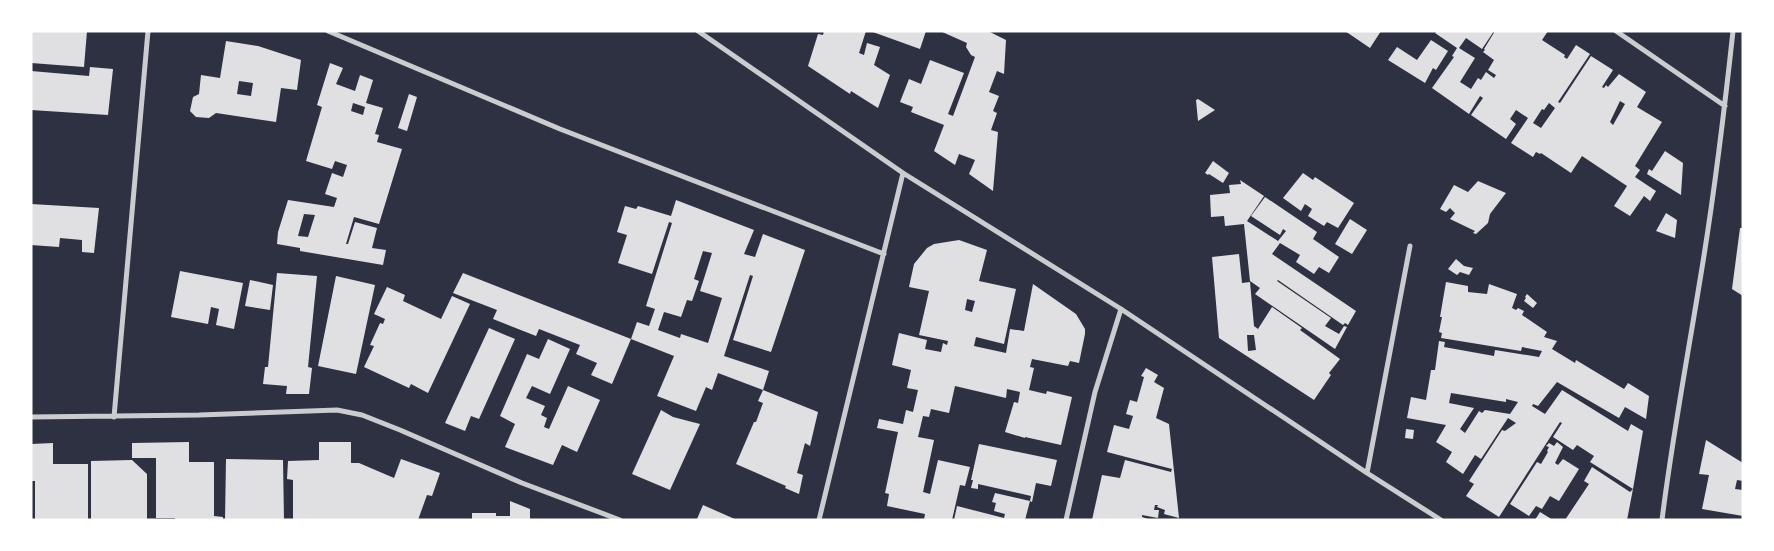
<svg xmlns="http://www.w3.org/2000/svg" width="1774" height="551" viewBox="0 0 1774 551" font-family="Helvetica,sans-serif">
	<rect width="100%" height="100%" fill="#2d3142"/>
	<path fill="#e0e0e3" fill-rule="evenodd" d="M31,31H87L84,67L31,63Z
		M824,31H866L859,53L864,55L867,43L880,47L874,65L890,75L878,108L851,91L850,94L808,66L818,34L823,35Z
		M870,31H926L920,49Z
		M940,31H988L1006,40L1004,74L997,71L989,92L999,96L993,111L997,113L991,130L998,132L993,191L969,174L975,160L959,154L955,165L934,151L944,125L911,112L913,107L900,102L909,79L921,84L930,60L964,73L948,114L953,116L975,57L971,55L966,47L967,43Z
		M1345,31H1381L1370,48Z
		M1437,31H1494L1482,49L1466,38L1459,48L1475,58L1460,82L1471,89L1478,78L1481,80L1486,72L1494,78L1496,75L1488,70L1494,60L1483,52L1485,50L1484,49L1495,31H1548L1542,40L1565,55L1564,57L1567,59L1576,45L1590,54L1558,102L1560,103L1591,56L1613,70L1602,87L1604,88L1606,85L1608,87L1619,74L1646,92L1637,107L1662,122L1635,166L1640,170L1635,177L1656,191L1650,201L1644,196L1630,216L1614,206L1627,186L1582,156L1571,173L1541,153L1540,154L1536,152L1533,157L1511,143L1528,118L1516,110L1510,119L1516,124L1506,139L1471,115L1483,98L1480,96L1469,114L1432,88L1454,57L1452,56L1457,48L1435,33ZM1620,101L1625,104L1613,125L1610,122ZM1549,103L1555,108L1541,128L1533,123L1542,109L1544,110Z
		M1431,40L1448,51L1436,70L1433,68L1425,83L1388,60L1397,47L1417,60Z
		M226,41L258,46L301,60L297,90L281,88L276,122L216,113L209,118L196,117L190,111L193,97L199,94L201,75L220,78ZM239,81L253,83L251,96L237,94Z
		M330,63L343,68L336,84L355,91L360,75L373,80L366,103L383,108L375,134L379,135L377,142L402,149L379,224L354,217L346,244H348L355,222L377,228L372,248L386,250L383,265L300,251V248L277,244L278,232L288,200L334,207L337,198L325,194L332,173L343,177L347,165L335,161L332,169L306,161L322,107L317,105ZM353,103L365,107L363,115L351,111ZM304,214L315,215L308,237L298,236Z
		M90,67L113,69L108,115L31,110V71L89,76Z
		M409,94L417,97L407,131L398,128Z
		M1198,99L1215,110L1198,121L1196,100Z
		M1665,151L1683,163L1681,195L1647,174L1649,169L1652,171Z
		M1213,161L1229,173L1223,183L1209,174L1208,175L1205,173Z
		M1303,173L1313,180L1315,177L1354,203L1338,228L1327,222L1324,226L1308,216L1312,209L1305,204L1301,211L1283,198Z
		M1240,180L1264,196L1247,221L1278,241L1286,231L1283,229L1280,235L1251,216L1265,197L1317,232L1313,239L1339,257L1329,273L1319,267L1314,274L1296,262L1300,255L1280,243L1272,254L1356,311L1348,325L1345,323L1343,325L1278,280L1277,281L1331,318L1325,326L1339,334L1344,326L1347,327L1335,349L1255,294L1260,288L1250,281L1244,224L1225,226L1224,216L1211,217L1210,195L1230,193L1229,185L1241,184Z
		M1478,181L1506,193L1490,214L1488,223L1476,234L1473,233L1475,231L1450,219L1455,213L1450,208L1446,212L1440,209L1454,185L1468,192Z
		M676,200L754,230L744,254L755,257L763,234L805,250L771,352L733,340L753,276L750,275L724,356L769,371L763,390L818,412L810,446L805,443L797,473L803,475L799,494L785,488L786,486L736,464L754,422H756L763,403L758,401L763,390L718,373L712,390L706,387L696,411L657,396L674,356L631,339L637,322L649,326L655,309L646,306L672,223L669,222L652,274L618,263L627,235L617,232L625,206L636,209L638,206L671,216ZM703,251L712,253L700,291L722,298L708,343L681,334L680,338L658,330L664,312L681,317L687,300L692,301L699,281L694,279Z
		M31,204L99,208L94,253L82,252V240L60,238L59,247L31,245Z
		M1666,213L1677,220L1675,238L1656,231Z
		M1350,219L1367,230L1352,254L1335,244Z
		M1740,228H1743V296L1732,289Z
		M959,240L987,250L979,281L1016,289L1004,344L976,337L974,346L1006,353L1010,329L1024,331L1033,284L1076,314L1085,329V334L1079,363L1070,361L1068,366L1032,359L1030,367L1034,368L1029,390L1046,394L1047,391L1072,397L1061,445L1025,437V438L1005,432L1014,402L1018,403L1020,392L1007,389L1006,398L955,386L949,413L931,409L929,417L923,416L918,437L934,440L923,492L930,494L938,460L970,467L965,486L960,485L952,520H924L925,514L887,506L889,494L885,493L898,432L877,428L879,419L903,424L906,410L913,412L918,390L907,388L911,370L892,365L899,333L927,340L925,349L941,352L943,343L947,345L948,341L919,335L929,291L909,287L914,264L927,248L934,244ZM967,299L975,301L972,312L965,310Z
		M1239,254L1242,283L1250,282L1254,326L1258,329L1272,307L1302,328L1300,330L1340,359L1329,373L1331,375L1314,400L1219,338L1212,257ZM1247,335H1254L1256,350L1248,351Z
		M1456,259L1464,266L1473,268L1469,275L1460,272L1457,275L1448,269Z
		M180,271L243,283L234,329L216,325L219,309L211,307L208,324L171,317Z
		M277,273L317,276L308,367L312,368L309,394H286L287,386L263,384L265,367H268Z
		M463,273L631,339L612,384L591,375L597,363L576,354L580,345L539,329L536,336L493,319L497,310L453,293Z
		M336,276L375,285L356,374L318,366Z
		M250,280L273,285L270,310L245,306Z
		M1446,282L1468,286V292L1487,294L1489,284L1517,294L1512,308L1516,310L1518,308L1524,311L1522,315L1547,332L1544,337L1557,341L1552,349L1575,363L1576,360L1624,389L1628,383L1649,396L1646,419L1625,407L1619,418L1557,382L1538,406L1533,404L1532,406L1545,414L1562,390L1628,431L1631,424L1643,431L1633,489L1590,462L1594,456L1577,445L1573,450L1553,437L1562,423L1560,422L1499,517L1466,496L1474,484L1469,481L1502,430L1505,431L1516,423L1508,418L1481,459L1475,455L1463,474L1446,462L1452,452L1436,442L1446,425L1407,418L1411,397L1426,400L1431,370H1435L1439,341L1445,342L1444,347L1494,356L1495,350L1539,357L1542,351L1522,347L1521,351L1441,338L1442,333L1439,332L1442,317H1440ZM1451,393L1506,402V399L1518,402L1510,414L1485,410L1482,413L1479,411L1465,433L1460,429L1474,408L1449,403Z
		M387,287L405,295L403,301L441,319L452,296L470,304L428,393L411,384L409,388L364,367L374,346L370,345L380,323L383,324L385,319L374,314Z
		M1527,294L1537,303L1533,308L1524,301L1526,298L1525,297Z
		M489,328L515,339L479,419L471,416L465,431L445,423Z
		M548,339L570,349L550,394L532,386L526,398L545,406L541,415L547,418L544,427L549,429L568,386L600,400L577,452L562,445L553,465L505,447L515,424L500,416L527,354L539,359Z
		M1146,368L1158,375L1154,382L1164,388L1156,418L1169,424L1179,518L1164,514L1165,510L1157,507L1158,505H1155L1154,510H1159L1158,518L1142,515V517L1151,520H1092L1102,475L1120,478L1125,460L1171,472L1172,469L1107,452L1114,425L1129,429L1133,416L1126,414L1130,400L1137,402L1144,377L1141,376Z
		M661,410L673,417L700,424L670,490L632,474Z
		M1406,429L1414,430L1413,439L1405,438Z
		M1706,440L1743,463V481L1737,480L1735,489L1743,490V516L1702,509L1709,475L1699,474Z
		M189,442V462H214V516L223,517V520H175V518H156V458H132V443Z
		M319,442H351V463H359L394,478L401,459L440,473L432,496L427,495L418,520H293V480L287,479L288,461L319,460Z
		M1557,442L1563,447L1555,463L1558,465L1563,459L1579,469L1559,501L1550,496L1542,509L1536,506L1529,516L1510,504L1537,462L1541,464L1548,452L1547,451L1549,447L1546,446L1549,443L1554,446Z
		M53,443V464H88V519H35V481H31V444Z
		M979,444L1057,460L1051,486L1036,483L1032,502L1030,501L1031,496L978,484V489L971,488L973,480H971Z
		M226,459L283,460L284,520H225Z
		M132,460L147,474V520H91V461Z
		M1592,467L1630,492L1633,489L1627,520H1565L1589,484L1584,481Z
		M995,493L1030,501L1025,520H954L957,506L1004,518L1005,514L994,511L996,503L992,502Z
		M510,501L530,509V520H472V513H496V516H510Z
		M703,505L737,520L697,519Z
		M1540,512L1553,520H1535Z"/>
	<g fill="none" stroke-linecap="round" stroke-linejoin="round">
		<path stroke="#caccd0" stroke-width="5" d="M328,31L560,129L884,254
			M698,31L903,173L1121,309L1367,473L1441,520
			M1616,31L1725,106
			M31,417L199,415L337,410L362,415L400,430L522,483L620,520
			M114,417L148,31
			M1367,473L1410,246
			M819,520L903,173
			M1066,520L1095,392L1121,309
			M1662,520C1672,439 1687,360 1700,280C1714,197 1724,114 1733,31"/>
	</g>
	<rect width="1774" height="551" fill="none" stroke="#ffffff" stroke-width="65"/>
</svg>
